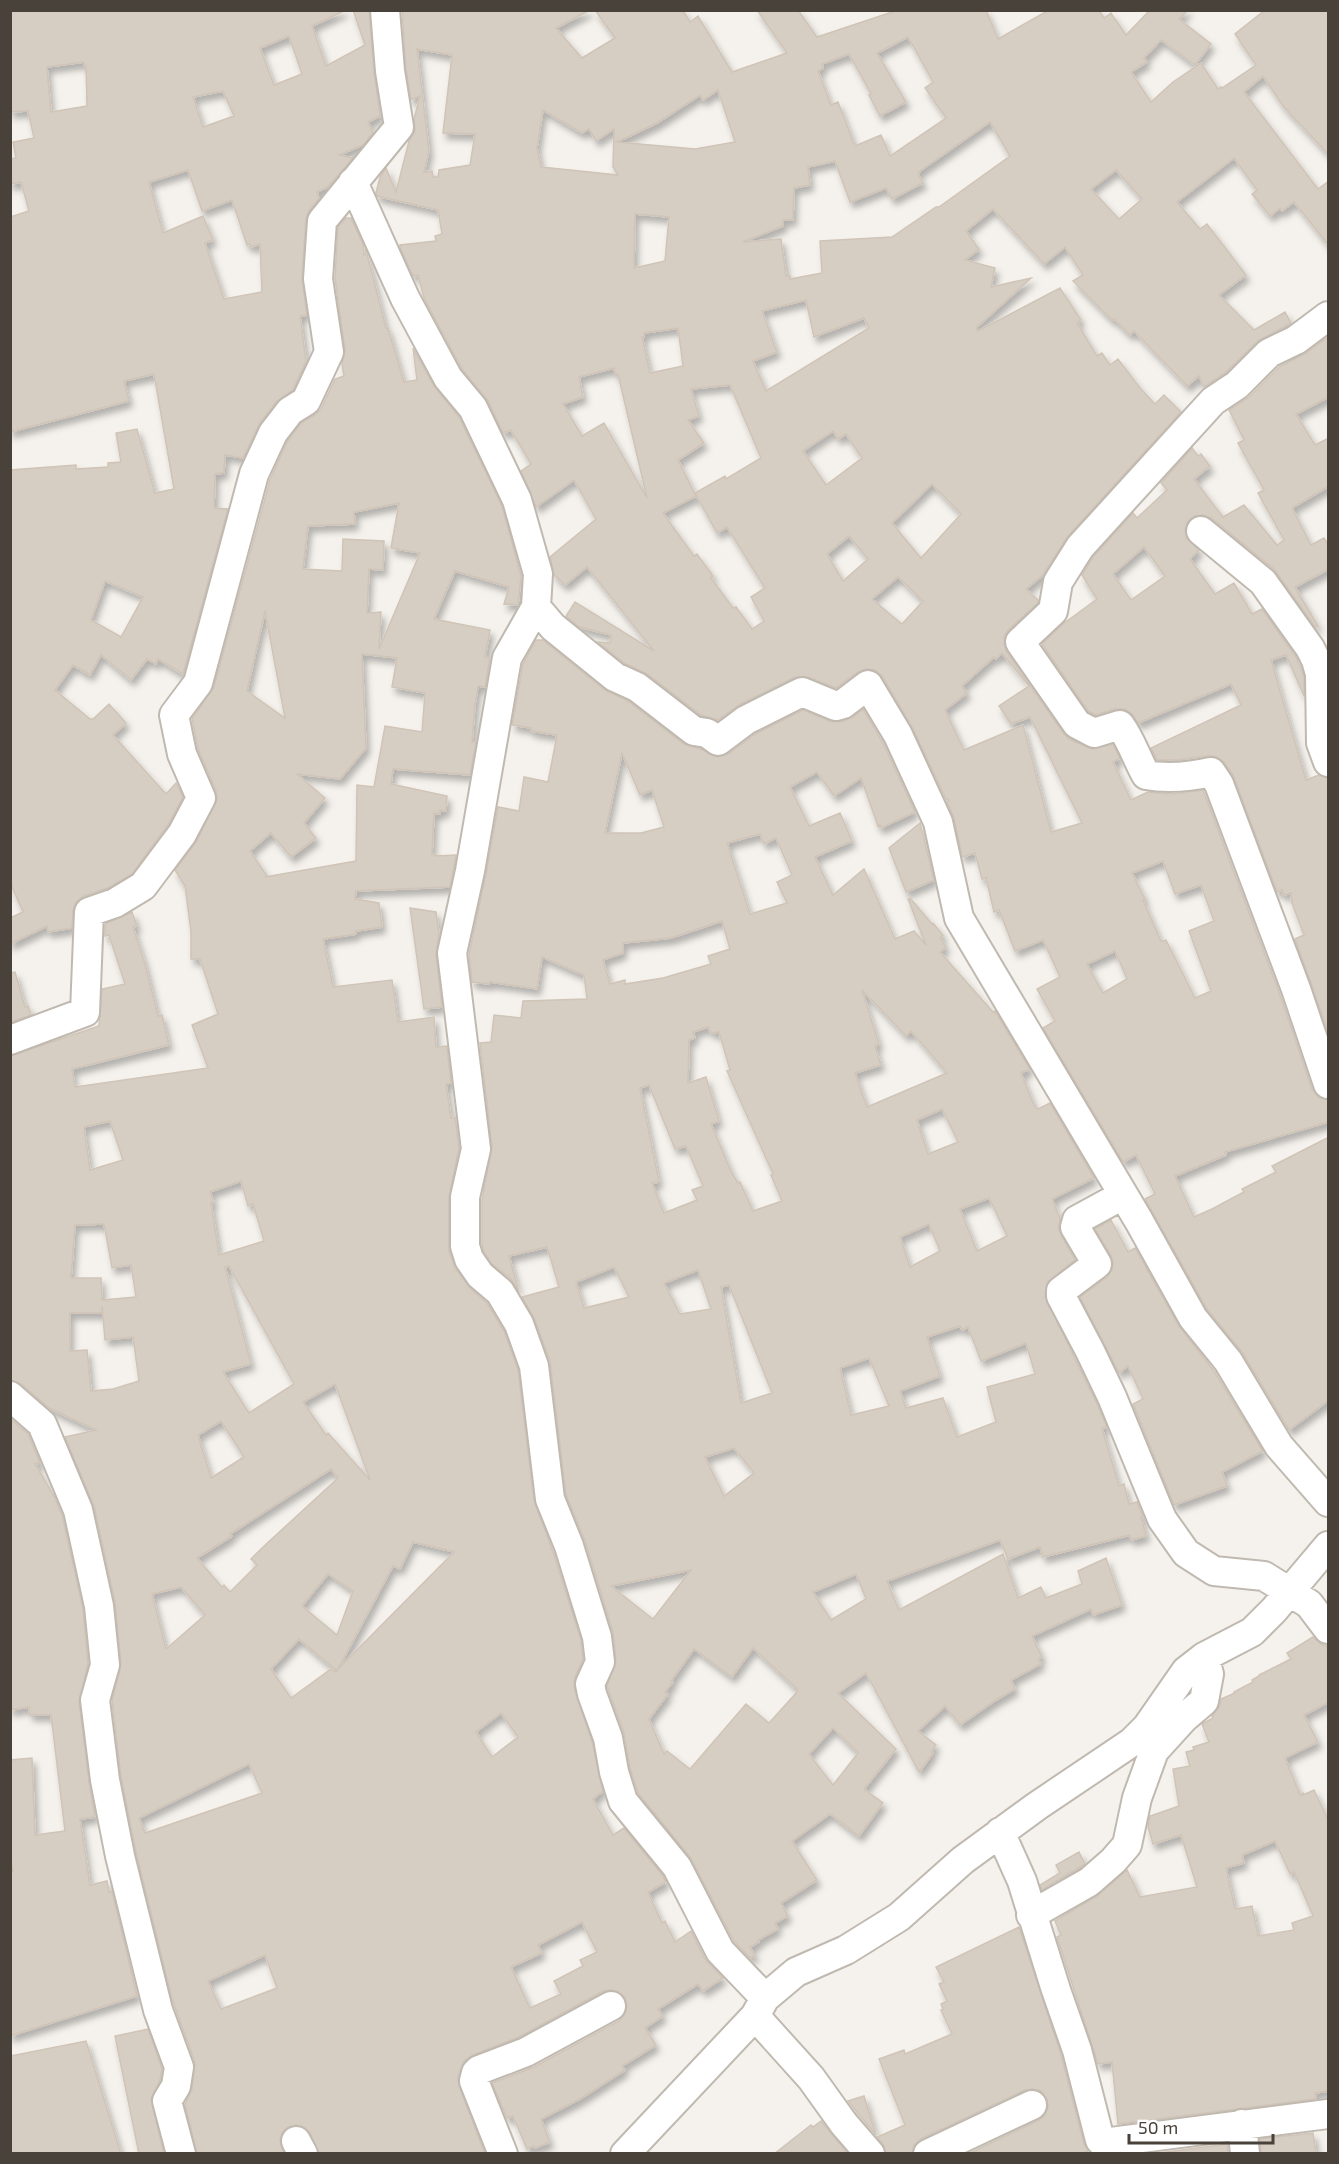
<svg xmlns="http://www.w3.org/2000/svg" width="1339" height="2164" viewBox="0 0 1339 2164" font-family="'Exo 2',sans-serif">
	<defs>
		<filter id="shadow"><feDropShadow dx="3.5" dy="6" stdDeviation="3" flood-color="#0004"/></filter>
	</defs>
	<rect width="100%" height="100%" fill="#f5f2ed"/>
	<path fill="#d6cdc3" stroke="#d0c4b7" stroke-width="1.5" fill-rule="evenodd" filter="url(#shadow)" d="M10,10H346L312,26L326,66L365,45L353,10H369L374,72L380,116L368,122L373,133L363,145L339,155L353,158L328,187L317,192L319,199L309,211L306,219L302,278L307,315L300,316L306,361L293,390L277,401L260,423L243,458L225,455L224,473L215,474L214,508L228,509L183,674L158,659L156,664L147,659L131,680L101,655L90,675L73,665L55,690L90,719H93L109,704L126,723L113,735L166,794L176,783L183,797L168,825L132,874L108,888L84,896L76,902L73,911L72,928L48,932L47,926L10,944V918L23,912L10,882V470L76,465V469L108,467V463L121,462L116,433L137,429L155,493L174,489L154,374L124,381L129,401L10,432V217L29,211L21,182L10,184V159L16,158L13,142L34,138L28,111L10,112ZM289,36L302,74L274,85L260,48ZM84,62V66H86L87,106L51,112L47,67ZM223,91L234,116L203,127L193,97ZM188,170L202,211L232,200L247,245L250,244L251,247L260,244L262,292L224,299L205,243L213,240L203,216L163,233L149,182ZM105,581L143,597L121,637L91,620Z
		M402,10H590L556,28L582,58L615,38L595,10H683L690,22L698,16L732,72L787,53L757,10H798L817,37L898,10H986L998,39L1049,10H1099L1104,18L1111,13L1126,35L1150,10H1188L1179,19L1211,44L1195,65L1161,40L1144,58L1147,62L1131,72L1151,102L1173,82L1201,63L1218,89L1221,87L1222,88L1256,65L1235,34L1265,10H1329V155L1283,106L1263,76L1244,92L1318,189L1329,181V246L1294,202L1282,211L1280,208L1270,216L1252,194L1257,190L1234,158L1177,202L1200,229L1207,224L1246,275L1219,295L1254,330L1285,312L1291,323L1258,341L1226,372L1204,387L1199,376L1187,386L1134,331L1130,335L1114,319L1112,320L1073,281L1083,275L1065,247L1044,264L993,209L966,231L979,249L965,260L995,268L991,287L1031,278L976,328L978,331L1060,288L1081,320L1077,323L1097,356L1102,353L1110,365L1118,359L1140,388L1155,404L1164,395L1181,412L1068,536L1043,575L1026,589L1038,600V603L1008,630L1005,636L1004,644L1006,651L1064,734L1069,739L1092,749L1113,744L1120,758L1113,762L1131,800L1148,792L1171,794L1203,790L1280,995L1312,1089L1318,1097L1329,1100V1122L1225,1152L1226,1155L1175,1176L1194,1217L1212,1209L1244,1192L1242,1189L1276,1172L1272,1166L1329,1137V1400L1289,1430L1242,1352L1207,1309L1145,1199L1155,1194L1136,1155L1123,1162L1043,1028L1055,1021L1037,989L1060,977L1043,940L1015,951L999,910L994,912L986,878L982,879L975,853L962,857L954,818L947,802L949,800L946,799L912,727L882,676L875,670L866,669L858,672L836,688L808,677H795L739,705L718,720L701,715L647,674L624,663L598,642L610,643L611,635L579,627L566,616L575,602L654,651L587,567L565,585L554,575L550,557L596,519L574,480L536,507L521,471L531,464L511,430L503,433L488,401L462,369L424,298L418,275L413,276L400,247V245L436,241L435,236L442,234L438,210L377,196L376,193L380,177L386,168L396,192L409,141L415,131L414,119L420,96L411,100L406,69ZM908,37L933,82L925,88L946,118L890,156L881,135L855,146L838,102L831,105L818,71L823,68L822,64L849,54L871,94L869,95L880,116L906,102L877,53ZM417,49L452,55L443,133L475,134L470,165L439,170L438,177H433L432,171L424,172L429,151ZM718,90L735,142L695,149L617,142L657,123L700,95L703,100ZM543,110L582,133L589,129L596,141L614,129L613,167L618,175L541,167L537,148ZM990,122L1010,156L939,207H936L892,237L820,241L822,273L790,279V276H786L781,239L743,242L783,226V220H793L794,188L810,185L808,167L835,161L850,202L886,188L892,199L923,183L918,174L920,171ZM1116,170L1142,199L1119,219L1091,189ZM635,214L669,217L665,261L634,268ZM806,300L814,337L864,318L869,328L766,391L753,361L777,352L762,311ZM678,328L683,366L650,373L642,337H644V333ZM614,368L615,374H618L647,498L604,423L582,436L563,404L583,397L579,377ZM730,385L761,458L726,479L725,476L695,493L717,533L727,527L765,588L751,597L764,621L752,629L736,607L733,608L711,578L713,576L697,554L694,556L663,513L696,496L678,460L704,443L688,420L699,416L691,389ZM833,431L838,439L846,434L862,458L826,485L803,451ZM932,484L961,514L921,558L892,523ZM849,536L868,559L843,581L827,554ZM898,577L923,601L902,624L872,599ZM1002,653L1029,686L999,706L1011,724L1030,717L1082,823L1051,832L1023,725L964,750L945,710L967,693L962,686L994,657L996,659ZM1163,861L1175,894L1201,885L1214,921L1189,931L1211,991L1195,998L1166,940L1161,941L1143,900L1145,899L1132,873ZM1115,951L1127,979L1103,993L1087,964Z
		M346,218H351L363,244L364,255L367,254L386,328H388L404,382L417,380L413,348L434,386L459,417L502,506L521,576L518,605L504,604L509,587L455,571L434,619L490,630L485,657H490L485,687L478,686L475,704L472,742H476L470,775L393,769L391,784L447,796L446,811L440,810V814L434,813L432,854H435V856L456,855L450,887L356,891L355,899L379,903L382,927L356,931V934L323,939L333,987L392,980L398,1022L434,1017L436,1047L447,1046L451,1083L446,1084L451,1118L455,1117L459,1148L449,1197V1251L455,1268L469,1287L487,1303L504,1331L518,1370L534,1501L553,1552L581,1640L583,1659L575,1677L574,1687L592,1742L603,1791L593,1799L613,1835L624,1828L663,1876L666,1882L648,1892L662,1923L665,1921L675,1942L691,1931L705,1959L723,1978L703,1991L698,1984L658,2009L663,2016L645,2028L656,2045L622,2066L625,2070L580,2099L541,2119L550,2142L535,2148L534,2146L527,2149L513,2116L507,2118L492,2083L534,2067L619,2021L625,2014L627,2006L625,1998L619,1992L611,1990L603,1991L519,2037L473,2055L464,2061L458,2077L459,2086L485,2154H319L310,2133L304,2127L296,2125L288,2127L282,2133L280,2141L284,2154H197L185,2104L192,2089L195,2062L172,1999L136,1852L121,1777L112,1701L121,1664L115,1602L94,1506L65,1437L96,1430L49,1408L21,1384L10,1380V1056L99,1026L102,989L125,984L109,935L105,936V924L132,912L137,926L133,927L145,964L158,1016L162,1015L169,1045L72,1069L75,1087L208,1068L192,1025L218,1014L200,959H191V932L185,886L175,870L196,842L217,799L216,791L198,749L192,719L214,687L270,480L287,442L301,423L315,415L321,409L335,379L344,376L342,364L345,350L335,278L338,227ZM399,503L391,548L420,553L379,649L381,612L367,613L369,569L383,570L384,541L343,539L342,571L303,569L308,526L355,524L354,512ZM265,611L285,718L247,691ZM362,654L397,658L392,687L425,693L422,732L385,726L374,787L357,785L356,861L265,877L267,876L250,851L271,833L291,857L316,838L304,823L325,798L297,774L340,779L366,748ZM110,1121L123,1160L90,1170L84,1127ZM241,1181L248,1206L253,1204L264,1241L219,1255L211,1203L214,1202L210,1192ZM104,1224L112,1268L131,1265L136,1297L102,1300L101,1278H71L75,1225ZM229,1266L294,1384L249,1413L223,1372L251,1364L225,1267ZM102,1306L105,1340L133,1337L139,1381L113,1389L91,1391L87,1350L70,1351V1313H102ZM335,1384L370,1480L328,1433L326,1435L303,1402ZM221,1421L244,1457L211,1478L198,1435ZM331,1469L338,1478L262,1548L251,1559L257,1565L230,1592L224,1585L222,1587L197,1558L232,1536L230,1534ZM413,1542L454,1552L335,1672L331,1669L291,1698L271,1669L299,1639L337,1671L393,1566L400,1569ZM328,1574L353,1591L337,1635L302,1606ZM181,1587L205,1615L166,1649L152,1594ZM501,1713L518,1737L492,1757L476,1732ZM249,1764L262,1793L145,1833L139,1818ZM582,1922L597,1952L580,1960L583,1966L554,1981L561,1994L530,2008L511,1967L542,1953L538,1945ZM265,1955L277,1988L221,2009L208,1981Z
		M1329,336V397L1296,414L1315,445L1329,438V486L1292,508L1311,545L1324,538L1329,546V569L1295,587L1318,626L1315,627L1274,569L1211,518L1203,515L1195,516L1188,521L1185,529L1186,537L1199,550L1190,559L1215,594L1234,583L1252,614L1262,609L1296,657L1304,676V696L1286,655L1271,660L1306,780L1319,775L1329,778V1034L1295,939L1304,935L1292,903L1291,893L1284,895L1282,890L1277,892L1233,775L1225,763L1217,757L1208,756L1178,760H1157L1151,748L1241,705L1231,684L1138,723L1133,715L1125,709H1115L1096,715L1088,711L1042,644L1063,624L1097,599L1082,575L1093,557L1133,513L1137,518L1167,490L1161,483L1192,448L1198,456L1201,454L1210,466L1194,479L1223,517L1244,505L1277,545L1284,540L1258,493L1264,490L1238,443L1244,440L1229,410L1249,397L1279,367L1306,353ZM1144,547L1165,576L1131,600L1113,574Z
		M536,640H543L605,690L628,701L684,744L701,749L717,757L728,754L755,734L803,710L830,721L840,722L853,717L863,709L883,743L915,812L881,828L880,825L878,826L861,778L834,796L817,772L790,787L809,826L840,813L852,841L815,857L833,895L864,869L895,939L914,931L926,945L908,899L910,898L932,924L933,923L943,935L940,938L946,947L940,952L993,1012L995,1011L1030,1069L1021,1073L1034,1105L1038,1109L1050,1103L1094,1178L1052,1199L1060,1218L1059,1229L1061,1235L1075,1260L1047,1283L1045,1297L1097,1404L1107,1427L1102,1428L1119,1486L1124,1484L1129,1504L1137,1502L1143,1517H1141L1146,1536L1131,1540L1130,1535L1043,1557L1040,1547L1008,1559L1000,1540L887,1581L899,1610L1003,1554L1018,1598L1041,1587L1046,1598L1082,1584L1078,1571L1106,1558L1122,1605L1093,1615L1091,1609L1032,1636L1042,1657L1038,1659L1041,1664L1011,1680L1015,1689L996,1700L960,1725L945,1706L918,1731L936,1745L931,1752L933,1753L919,1772L866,1673L838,1693L896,1749L864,1789L883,1803L859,1836L830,1814L792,1841L817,1880L781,1903L788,1916L775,1923L778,1929L758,1940L759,1942L750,1947L755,1956L750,1958L734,1941L690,1857L638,1793L630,1768L624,1733L607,1686L616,1661L613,1632L585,1541L566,1495L550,1361L534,1318L522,1297L559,1287L547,1247L509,1256L519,1292L511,1279L492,1264L484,1252L482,1244V1199L492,1147L480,1043L491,1042L494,1015L521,1018L523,1001L587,999L584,975L542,957L537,989L490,982L489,984L472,982L469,954L486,874L498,807L519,811L524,777L548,782L557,735L531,731V728L512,725L523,664ZM622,753L640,795L652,790L664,827L641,833H605ZM760,834L764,844L776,838L792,875L777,882L787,903L750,914L727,843ZM722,921L730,949L708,956L711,964L663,978L625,984V980L610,984L603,960L623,953V943L671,938ZM862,990L906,1036L911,1031L947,1073L867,1107L855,1073L881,1065L875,1046L879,1044ZM708,1027L711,1033L719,1032L730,1070L727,1071L773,1174L771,1175L782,1201L753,1211L740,1182L738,1183L731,1171L711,1124L719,1121L706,1077L688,1083L689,1040L695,1038L693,1032ZM649,1085L675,1149L686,1146L703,1186L692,1190L697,1200L664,1213L652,1183L659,1182L640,1088ZM942,1109L958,1142L928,1154L917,1120ZM989,1198L1007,1236L977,1251L960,1209ZM929,1224L940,1251L910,1267L900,1237ZM614,1267L629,1297L584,1308L576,1282ZM698,1270L711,1309L680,1314L664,1283ZM729,1285L772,1393L741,1403L721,1287ZM960,1326L962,1330L968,1327L981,1361L1026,1343L1035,1374L987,1387L996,1422L957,1437L943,1398L906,1408L900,1391L940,1376L927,1337ZM869,1358L889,1406L851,1415L840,1368ZM734,1448L754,1473L724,1496L705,1457ZM691,1570L653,1619L611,1586ZM856,1574L866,1599L831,1620L813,1592ZM753,1648L797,1689V1692L769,1723L746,1704L690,1769L667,1751L664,1754L649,1719L668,1694L665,1692L673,1682L671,1681L694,1649L732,1677ZM833,1728L858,1753L833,1785L809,1754Z
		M920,823L934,880L906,892L889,848Z
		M410,908L436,912L439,934L436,955L442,1007L424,1009Z
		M15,972L25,1007L28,1006L31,1015L10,1022V973Z
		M1111,1220L1128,1252L1135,1248L1179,1326L1214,1371L1263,1451L1222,1472L1227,1486L1174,1505L1133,1404L1143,1399L1128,1366L1119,1373L1080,1297L1107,1277L1112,1270L1113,1263L1111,1256L1095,1229Z
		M12,1420L28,1434L40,1463L35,1464L54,1496L62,1515L83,1609L88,1664L79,1702L89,1782L95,1817L80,1819L90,1885L107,1881L109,1892L112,1891L137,1996L10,2036V1872L13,1871L10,1856V1760L32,1758L35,1835L65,1831L51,1715H30L29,1707L10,1710V1421Z
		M1313,1637L1321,1644L1329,1647V1702L1304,1715L1318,1742L1285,1758L1300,1795L1303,1793V1795L1314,1790L1329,1822V2091L1315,2093L1316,2099L1118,2124L1112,2062L1098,2064L1057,1937L1061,1935L1055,1921L1097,1896L1127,1870L1140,1897L1197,1887L1181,1835L1153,1844L1148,1827L1150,1816L1179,1806L1173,1769L1190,1766L1186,1752L1194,1750L1193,1747L1209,1742L1202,1724L1213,1718L1212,1716L1220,1705L1221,1699L1235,1693L1234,1692L1253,1682L1252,1680L1259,1676V1675L1291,1659L1287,1653ZM1275,1841L1290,1874L1294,1872L1313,1916L1292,1923L1294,1930L1258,1936L1252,1906L1235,1909L1226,1868L1244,1863L1242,1855Z
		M1079,1852L1085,1864L1042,1890L1040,1885L1060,1873L1056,1865Z
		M1019,1927L1061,2055L1084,2144L1088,2151L1081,2154H968L1039,2120L1045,2115L1048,2107L1047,2099L1041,2091L1033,2089L1025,2090L921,2139L914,2145L912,2154H886L883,2144L877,2137L905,2125L879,2059L904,2050L905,2054L952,2034L941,2010L943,2009L941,2004L947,2001L939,1984L944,1982L936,1967Z
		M148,2029L162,2069L160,2080L151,2099L164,2154H139L115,2036Z
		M86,2041L121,2154L10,2153V2056Z
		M864,2096L876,2135L848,2101Z
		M821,2121L848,2154H774L811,2125L813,2127Z
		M1313,2133L1316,2154H1261L1260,2139Z
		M1227,2144L1228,2154H1151Z"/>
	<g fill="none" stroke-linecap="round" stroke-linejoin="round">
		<defs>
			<path id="minor" d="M353,182L405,298L448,378L473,408L517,500L538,574L536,607L507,658L470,871L452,953L476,1149L465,1197V1246L469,1259L480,1275L500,1292L519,1324L534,1366L550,1499L569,1546L597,1637L600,1662L590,1684L592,1694L608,1738L614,1772L623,1801L677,1867L720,1951L765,1998
				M1328,316L1296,340L1269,353L1237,385L1213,401L1080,547L1058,582L1053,611L1020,642L1077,724L1094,733L1120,725C1131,740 1137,759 1146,775C1168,779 1189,777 1211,772L1219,784L1296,989L1328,1084
				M1201,531L1263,582L1310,648L1316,660L1320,674L1321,743L1328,762
				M536,607L553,627L615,677L637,687L694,731L707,733L718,741L746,720L802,692L836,706L843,704L868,685L898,735L938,822L959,918L1139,1221L1193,1318L1228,1361L1279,1446L1328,1502
				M10,1040L85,1012L89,912L115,903L143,886L182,834L201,798L182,754L174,715L198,683L254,474L273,433L290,411L306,401L329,352L318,279L322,221L399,127L390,71L385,10
				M1123,1195L1077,1220L1075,1227L1097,1264L1061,1291V1296L1090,1351L1112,1397L1162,1519L1186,1553L1214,1571L1264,1576L1309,1604L1328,1629
				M10,1396L42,1424L78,1510L99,1606L105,1665L95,1700L105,1780L120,1856L158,2010L179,2067L176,2086L167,2101L181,2154
				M1000,1832L1022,1881L1056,1990L1077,2050L1100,2140L1103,2143L1328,2114
				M1031,1915L1089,1882L1113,1861L1127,1845L1137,1798L1154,1751L1184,1718L1204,1701L1209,1674L1204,1657
				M755,2016L811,2078L844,2124L870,2154
				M1242,2124L1245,2154
				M296,2141L303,2154
				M503,2154L474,2081L476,2073L479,2070L526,2052L611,2006
				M625,2154L755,2016L765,1998L796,1972L846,1950L899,1917L963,1860L1037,1806L1132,1742L1147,1727L1186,1671L1204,1657L1252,1632L1274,1610L1328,1546
				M928,2154L1032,2105"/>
		</defs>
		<use href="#minor" stroke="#c0b9b0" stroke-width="32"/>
		<use href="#minor" stroke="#fff" stroke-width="28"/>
	</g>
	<rect width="1339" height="2164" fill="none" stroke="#49423a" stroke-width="24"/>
	<path d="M1129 2134v9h144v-9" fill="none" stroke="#49423a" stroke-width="3"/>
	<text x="1138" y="2134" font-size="18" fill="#49423a" stroke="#ffffff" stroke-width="4.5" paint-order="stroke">50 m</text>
</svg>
